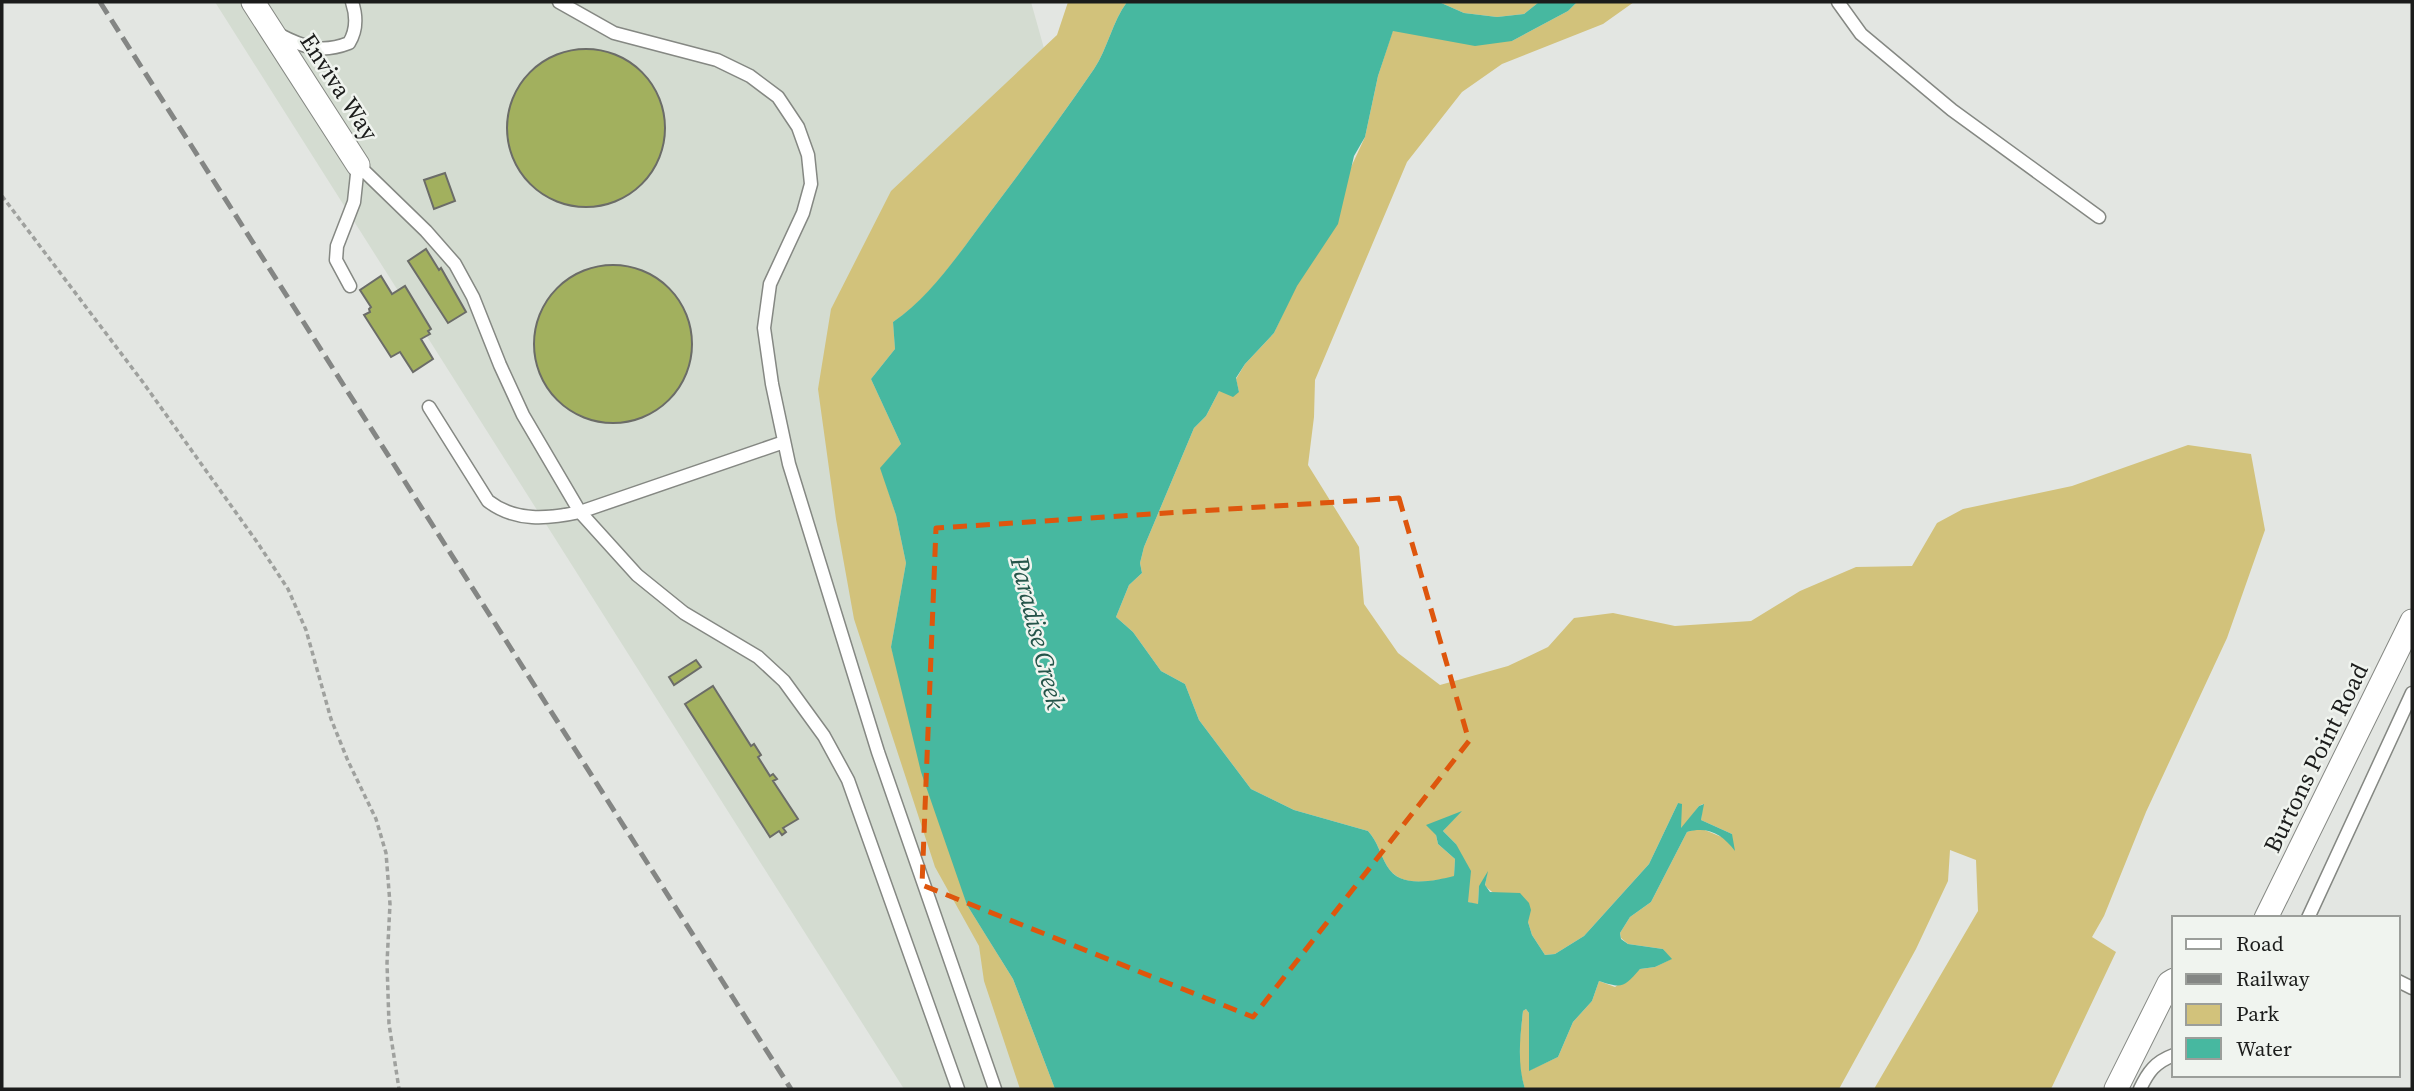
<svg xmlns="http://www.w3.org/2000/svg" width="2414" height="1091" viewBox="0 0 2414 1091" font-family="'Source Serif 4',serif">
	<rect width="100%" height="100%" fill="#e3e6e2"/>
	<path fill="#d4dcd1" d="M215,2H1031L1063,116L921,772L1055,1089H904Z"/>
	<path fill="#d2c27b" d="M1068,2H1127C1112,22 1108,48 1094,69C1059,120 1022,170 985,219C958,255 931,297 893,322L895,349L871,379L901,444L881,468L896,515L906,563L891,647L967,905L1013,979L1055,1089H1020L984,981L979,946L935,867L854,619L836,519L818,389L831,309L891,191L1057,35Z
		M1439,2H1539L1524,14L1497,17L1464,13Z
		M1577,2H1634L1603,24L1502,64L1462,92L1407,162L1315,380L1314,417L1308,465L1359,547L1364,604L1398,653L1440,685L1508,666L1548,647L1574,618L1613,613L1675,626L1751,621L1800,591L1856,567L1912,566L1937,523L1963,509L2072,486L2188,445L2251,454L2265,530L2227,638L2146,812L2104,916L2092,937L2116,952L2051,1089H1874L1978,911L1976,860L1950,850L1948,881L1916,949L1839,1089H1525C1516,1063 1520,1038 1523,1011L1526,1009L1529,1013L1530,1070L1558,1057L1573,1022L1592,1001L1599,981L1615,987L1640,969L1655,967L1671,959L1663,949L1628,944L1621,938L1620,933L1630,917L1651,902L1687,832L1700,828L1724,838L1732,834L1701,820L1703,804L1699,806L1681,830L1678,803L1649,864L1584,936L1555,954L1545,955L1532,935L1528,922L1485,886L1487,874L1479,887L1478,905L1468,902L1456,844L1443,831L1460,812L1436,835L1438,844L1455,859L1454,877C1433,881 1400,889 1387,866C1380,854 1378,842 1368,831L1294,810L1251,789L1199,720L1185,684L1161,671L1133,632L1116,617L1129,585L1142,573L1140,563L1144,547L1194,428L1206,416L1219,391L1239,392L1236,379L1245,364L1274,333L1365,137L1378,76L1393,30L1429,37L1512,41L1568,11Z"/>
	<path fill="#47b8a0" d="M1127,2H1439L1464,13L1497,17L1524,14L1539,2H1577L1568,11L1512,41L1475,46L1393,31L1378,76L1365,137L1354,156L1338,224L1297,286L1274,333L1245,364L1236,378L1239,392L1233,397L1219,391L1206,416L1194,428L1144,547L1140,563L1142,573L1129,585L1116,617L1133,632L1161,671L1185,684L1199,720L1251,789L1294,810L1368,831C1378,842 1380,854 1387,866C1400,889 1433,881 1454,876L1455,859L1438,844L1436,835L1426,825L1462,811L1443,831L1456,844L1471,871L1468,902L1478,904L1479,886L1488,871L1485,885L1490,892L1520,893L1529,903L1531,910L1528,922L1532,935L1545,955L1555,954L1584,936L1649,864L1678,803L1682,804L1681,828L1699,806L1704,804L1701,820L1732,834L1735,851C1722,834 1708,826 1687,832L1651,902L1630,917L1620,933L1621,939L1628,944L1663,949L1672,959L1655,967L1640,969C1624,987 1623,989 1599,981L1592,1001L1573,1022L1558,1057L1529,1071V1013L1526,1009L1523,1011C1520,1038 1517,1063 1525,1089H1055L1013,979L967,905L921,772L891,647L906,563L896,515L880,468L901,444L871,379L895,349L893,322C930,297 958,255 985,219C1022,170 1059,120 1094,69C1108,48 1112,22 1127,2Z"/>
	<path fill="#a2b05e" stroke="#6b6c68" stroke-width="2" d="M507 128a79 79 0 1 1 158 0a79 79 0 1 1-158 0Z
		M445,173L455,201L434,209L424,180Z
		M426,249L439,270L441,268L466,312L448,323L408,261Z
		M534 344a79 79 0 1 1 158 0a79 79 0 1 1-158 0Z
		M381,276L392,294L405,286L431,329L428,331L430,334L421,339L433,359L413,372L400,352L391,357L364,315L370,312L369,309L371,307L360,290Z
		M696,660L701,667L674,685L669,677Z
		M713,686L751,746L754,744L761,755L758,757L770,776L773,774L777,779L773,781L798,819L783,828L786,832L782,835L779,831L770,837L685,704Z"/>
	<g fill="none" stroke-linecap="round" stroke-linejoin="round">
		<defs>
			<path id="lane" d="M559,2L614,33L717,60L750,76L778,97L798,127L808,155L811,184L803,213L770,284L764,328L772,384L789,464L878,752L995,1089
				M1838,2L1861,34L1952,110L2099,217
				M278,34C303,47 321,54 349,43C357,30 357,17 352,2
				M358,165L426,231L455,264L473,297L500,365L523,415L580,512L637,575L684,613L758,657L784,681L824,736L848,780L958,1089
				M350,286L336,260L337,246L354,202L358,165
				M429,407L488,501C515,522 548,519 580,512L784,442
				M2308,918L2412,693
				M2398,981L2412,988
				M2140,1089C2148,1072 2155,1062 2174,1055"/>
			<path id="street" d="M253,2L358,165
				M2266,918L2412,621
				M2116,1089L2169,983L2174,980"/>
		</defs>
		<use href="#lane" stroke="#858883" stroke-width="15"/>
		<use href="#street" stroke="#858883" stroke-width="25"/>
		<path stroke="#9fa19e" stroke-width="3.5" stroke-dasharray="5 3.5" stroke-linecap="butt" d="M2,196L142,381L257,542L288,589L306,630L331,719L348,761L376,819L386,853L390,904L387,963L389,1024L399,1089"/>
		<use href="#lane" stroke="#fff" stroke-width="12"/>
		<use href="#street" stroke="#fff" stroke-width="23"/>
		<path stroke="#848684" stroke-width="5" stroke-dasharray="14 7" stroke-linecap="butt" d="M100,2L791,1089"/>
	</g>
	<path fill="none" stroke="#de560d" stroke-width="5" stroke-dasharray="14 9" stroke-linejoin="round" d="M1399,498L1469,741L1253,1017L922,885L936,528Z"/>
	<g text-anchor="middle" stroke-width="5" stroke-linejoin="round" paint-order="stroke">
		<g font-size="24" fill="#1b1c1b" stroke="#f0f4ef">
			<text transform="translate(339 87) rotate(57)" y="8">Enviva Way</text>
			<text transform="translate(2316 758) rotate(-64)" y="8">Burtons Point Road</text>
		</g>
		<g font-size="26" font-style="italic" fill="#245449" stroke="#f0f4ef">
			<text transform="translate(1038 633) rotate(76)" y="9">Paradise Creek</text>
		</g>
	</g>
	<rect width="2414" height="1091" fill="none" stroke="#1b1c1b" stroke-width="7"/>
	<rect x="2172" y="916" width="228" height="161" fill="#f0f4ef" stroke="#9b9e9a" stroke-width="2"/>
	<rect x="2186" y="939" width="35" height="10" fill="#ffffff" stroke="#9b9e9a" stroke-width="2"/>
	<text x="2236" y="951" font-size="21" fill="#1b1c1b">Road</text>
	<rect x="2186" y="974" width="35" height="10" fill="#848684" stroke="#9b9e9a" stroke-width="2"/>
	<text x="2236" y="986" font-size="21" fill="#1b1c1b">Railway</text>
	<rect x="2186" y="1004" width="35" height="21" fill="#d2c27b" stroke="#9b9e9a" stroke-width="2"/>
	<text x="2236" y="1021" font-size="21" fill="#1b1c1b">Park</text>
	<rect x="2186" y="1038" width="35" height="21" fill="#47b8a0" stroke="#9b9e9a" stroke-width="2"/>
	<text x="2236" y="1056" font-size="21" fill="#1b1c1b">Water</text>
</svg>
